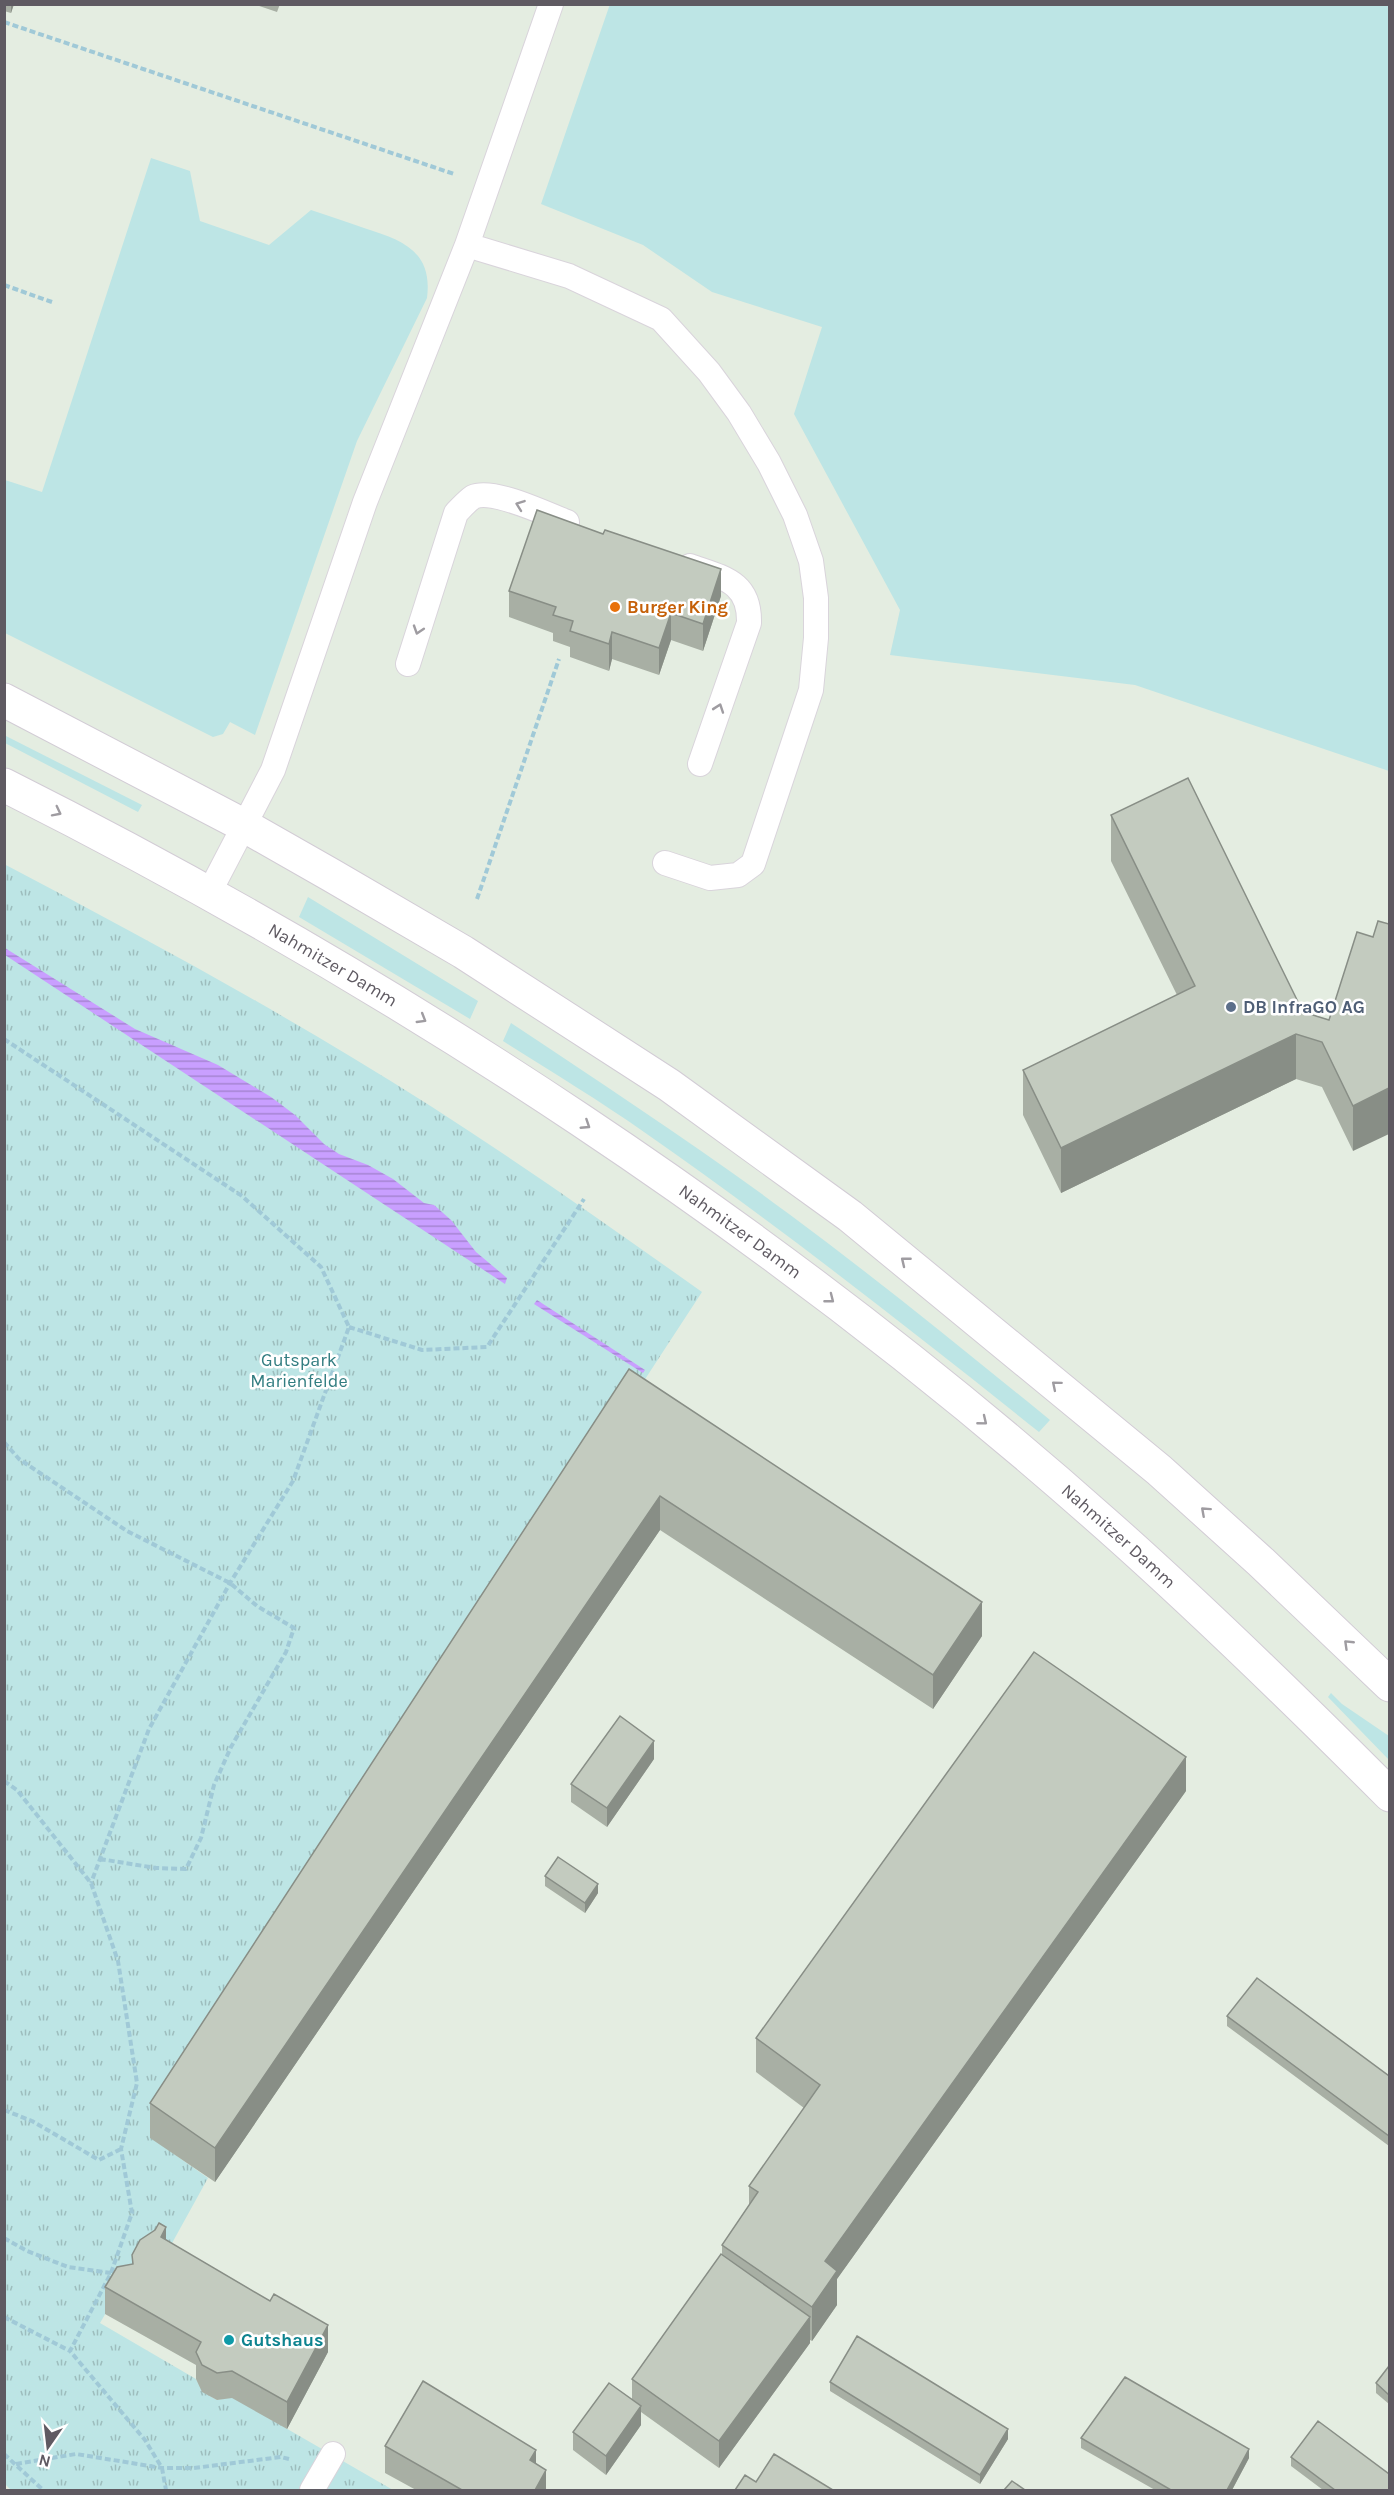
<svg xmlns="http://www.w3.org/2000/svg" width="1394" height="2495" viewBox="0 0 1394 2495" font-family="Karla,sans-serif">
	<defs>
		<pattern id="park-tufts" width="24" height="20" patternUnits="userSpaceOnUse" patternTransform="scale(1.5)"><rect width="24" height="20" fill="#bde5e5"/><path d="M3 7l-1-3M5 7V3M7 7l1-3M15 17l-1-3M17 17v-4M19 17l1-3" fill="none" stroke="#9dbdbd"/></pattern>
		<pattern id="water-rules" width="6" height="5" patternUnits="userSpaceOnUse" patternTransform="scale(1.5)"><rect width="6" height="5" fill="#c99fff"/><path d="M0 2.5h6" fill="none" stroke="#a685d2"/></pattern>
	</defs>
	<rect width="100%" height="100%" fill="#e4ede1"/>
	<path fill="#bde5e5" d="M610,4L1389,5V771L1135,685L890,655L900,610L794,414L822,327L712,292L643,245L541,204Z
		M151,158L190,171L200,221L269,245L311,210C329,216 347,222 364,228C402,240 433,251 427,298L357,441L255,735L230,722L223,734L213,737L5,633V480L42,492Z
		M4,735L142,805L138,812L5,743Z
		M308,897L478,1001L470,1019L299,917Z
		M511,1023C604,1085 699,1147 789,1214C878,1280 964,1350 1050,1420L1039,1432C910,1329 780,1227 644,1132C599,1100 550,1071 503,1041Z
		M1331,1693L1342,1704L1389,1736V1760L1328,1697Z"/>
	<path fill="url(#park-tufts)" d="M4,864C122,926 239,989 353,1058C473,1130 588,1211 702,1292L150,2137L208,2178L166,2254L117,2294L100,2323L196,2379L203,2392L217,2400L232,2397L393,2490H11L5,2484Z"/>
	<path fill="url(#water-rules)" d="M5,948L135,1029L218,1065L271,1097L295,1115L324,1144L339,1154L368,1165L393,1179L424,1203L434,1205L451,1220L476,1252L507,1278L505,1284L5,955Z
		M537,1300L645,1370L643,1373L534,1304Z"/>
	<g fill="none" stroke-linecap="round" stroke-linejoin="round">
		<defs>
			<path id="service" d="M467,245L569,276L661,319L709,372L739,413L769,463L795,515L811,561L816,598V638L811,690L753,864L738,875L710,878L665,863
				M690,566C724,578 750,582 749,623L700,764
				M408,664L456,513C461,508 467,501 473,497C493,488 546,514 567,522
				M209,893L273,770L365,502L467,245L551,4
				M312,2490L333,2454"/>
			<g id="secondary">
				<path d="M4,700L245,826L331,875L463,952L669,1085L850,1216L1159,1470L1261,1562L1390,1685"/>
				<path id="s1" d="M4,785C398,983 779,1233 1108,1526C1205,1612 1298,1703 1390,1795"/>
			</g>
		</defs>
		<use href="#service" stroke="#d9d4db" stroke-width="26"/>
		<use href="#secondary" stroke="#d2ccd5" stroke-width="35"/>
		<path stroke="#a0c9d7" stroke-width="4" stroke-dasharray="6 3" stroke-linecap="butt" d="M4,22L454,174
			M4,285L52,302
			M477,899L559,659
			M4,1039L242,1196L321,1267L349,1327L293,1481L230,1583L149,1729L91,1883
			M349,1327L422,1350L487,1347L584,1199
			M4,1442L19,1459L127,1531L230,1583L257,1606L294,1628L286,1652L231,1747L214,1785L201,1838L186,1869L156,1868L100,1859
			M4,1781L17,1790L91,1883L118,1961L137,2083L121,2149L132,2213L111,2273L70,2351L145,2440L162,2468L166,2490
			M4,2110L32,2121L99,2160L121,2149
			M4,2238L27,2251L68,2267L111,2273
			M4,2317L70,2351
			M4,2454L43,2490
			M16,2464L76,2454L162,2468H194L281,2457L289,2459"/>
		<use href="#service" stroke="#fff" stroke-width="24"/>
		<use href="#secondary" stroke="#fff" stroke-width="33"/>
	</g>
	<path fill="#a8afa4" d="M4,4H14L11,13L4,11Z
		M253,4H280L277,12Z
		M509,591L721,596L703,651L671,640L659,675L612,659L609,671L570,657V647L553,641V633L509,617Z
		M1111,815L1303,1012L1329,1020L1357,932L1353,1151L1322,1087L1296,1079L1061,1193L1023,1115V1070L1177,995L1111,861Z
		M629,1369L982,1636L933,1709L660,1530L215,2182L150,2138V2103Z
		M654,1759L607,1827L571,1802V1784Z
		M1186,1791L837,2279V2305L812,2341L810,2340V2343L719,2468L641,2412V2425L606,2475L573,2450V2432L632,2400V2379L722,2255V2245L749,2205V2186L804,2108L756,2072V2038Z
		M545,1876L598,1893L585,1913L545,1886Z
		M1227,2016L1389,2076V2146L1227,2026Z
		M155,2230L166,2240L328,2352L287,2429L232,2398L217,2400L202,2392L196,2379V2365L105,2314V2287L132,2265V2255Z
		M1389,2366V2404L1376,2393V2383Z
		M830,2382L1008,2439L980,2484L830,2391Z
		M1081,2438L1249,2458L1232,2490H1155L1081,2448Z
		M385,2446L536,2463L546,2490H416L385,2473Z
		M1291,2457L1389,2490H1323L1291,2466Z"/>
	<path fill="#888e86" d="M11,4H14L11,13Z
		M721,569V596L703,651V624Z
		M671,613V640L659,675V648Z
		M612,632V659L609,671V644Z
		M1296,1034V1079L1061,1193V1148Z
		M1389,1088V1134L1353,1151V1106Z
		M660,1496V1530L215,2182V2148Z
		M982,1602V1636L933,1709V1675Z
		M654,1741V1759L607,1827V1808Z
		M1186,1757V1791L837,2279V2305L812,2341V2307L825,2261Z
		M598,1884V1893L585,1913V1903Z
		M166,2227V2254L161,2237Z
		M810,2317V2343L719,2468V2441Z
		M328,2325V2352L287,2429V2402Z
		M641,2406V2425L606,2475V2456Z
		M1008,2429V2439L980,2484V2475Z
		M1249,2449V2458L1232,2490H1227Z
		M536,2450V2477L530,2460Z
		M546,2470V2490H535Z"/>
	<path fill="#c3cbbf" stroke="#888e86" stroke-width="1.5" d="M537,510L603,534L605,530L721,569L703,624L671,613L659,648L612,632L609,644L570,631L573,621L553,615L556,607L509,591Z
		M1188,778L1303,1012L1329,1020L1357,932L1373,937L1378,921L1389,924V1088L1353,1106L1322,1042L1296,1034L1061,1148L1023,1070L1195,986L1111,815Z
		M629,1369L982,1602L933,1675L660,1496L215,2148L150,2103Z
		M1034,1652L1186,1757L825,2261L837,2271L812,2307L722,2245L758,2192L749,2186L820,2085L756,2038Z
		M620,1716L654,1741L607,1808L571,1784Z
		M558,1857L598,1884L585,1903L545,1876Z
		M1257,1978L1389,2076V2136L1227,2016Z
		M159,2223L166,2227L161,2237L270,2301L274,2294L328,2325L287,2402L232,2371L217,2373L202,2365L196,2352L201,2342L105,2287L117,2267L133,2264L132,2255L140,2240L155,2230Z
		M721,2254L810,2317L719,2441L632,2379Z
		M857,2336L1008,2429L980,2475L830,2382Z
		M1389,2366V2395L1376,2383Z
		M1125,2377L1249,2449L1227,2490H1171L1081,2438Z
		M423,2381L536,2450L530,2460L546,2470L535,2490H462L385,2446Z
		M609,2383L641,2406L606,2456L573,2432Z
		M1318,2421L1389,2474V2490H1335L1291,2457Z
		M774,2454L833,2490H735L745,2475L756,2482Z
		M1012,2481L1025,2490H1004Z"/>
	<defs><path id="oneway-chevron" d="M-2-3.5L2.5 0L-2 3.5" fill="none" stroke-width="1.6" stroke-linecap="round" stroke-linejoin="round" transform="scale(1.5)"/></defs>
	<g stroke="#9f9ca1">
		<use href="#oneway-chevron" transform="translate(520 505) rotate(-160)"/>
		<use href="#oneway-chevron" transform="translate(418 630) rotate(108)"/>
		<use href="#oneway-chevron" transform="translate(719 708) rotate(-71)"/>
		<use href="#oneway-chevron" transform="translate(57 812) rotate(27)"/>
		<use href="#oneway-chevron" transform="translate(422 1019) rotate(31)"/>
		<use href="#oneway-chevron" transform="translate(586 1125) rotate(33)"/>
		<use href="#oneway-chevron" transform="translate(905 1261) rotate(-141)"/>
		<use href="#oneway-chevron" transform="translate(830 1299) rotate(38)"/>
		<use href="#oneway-chevron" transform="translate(1056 1385) rotate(-140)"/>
		<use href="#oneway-chevron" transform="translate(983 1421) rotate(39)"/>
		<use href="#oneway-chevron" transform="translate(1205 1511) rotate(-138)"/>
		<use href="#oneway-chevron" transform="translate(1348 1644) rotate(-136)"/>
	</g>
	<circle fill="#e8710a" stroke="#fff" stroke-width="2" cx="615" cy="607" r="6"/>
	<circle fill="#5c6f8a" stroke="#fff" stroke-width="2" cx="1231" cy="1007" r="6"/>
	<circle fill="#0f9aa8" stroke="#fff" stroke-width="2" cx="229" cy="2340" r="6"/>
	<g text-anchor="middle" stroke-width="5" stroke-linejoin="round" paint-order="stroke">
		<g font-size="18" font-weight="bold" fill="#c56008" stroke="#fff" text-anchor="start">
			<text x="627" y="613">Burger King</text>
		</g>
		<g font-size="18" fill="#5f5a62" stroke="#fff">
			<text dy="6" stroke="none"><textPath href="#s1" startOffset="375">Nahmitzer Damm</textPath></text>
			<text dy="6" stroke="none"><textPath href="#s1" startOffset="862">Nahmitzer Damm</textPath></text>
			<text dy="6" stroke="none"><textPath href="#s1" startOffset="1348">Nahmitzer Damm</textPath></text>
		</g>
		<g font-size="18" font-weight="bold" fill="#4e5e75" stroke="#fff" text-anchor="start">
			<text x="1243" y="1013">DB InfraGO AG</text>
		</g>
		<g font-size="18" fill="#327d81" stroke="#fff">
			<text x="299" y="1366">Gutspark<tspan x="299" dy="21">Marienfelde</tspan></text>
		</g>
		<g font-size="18" font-weight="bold" fill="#0d838f" stroke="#fff" text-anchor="start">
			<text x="241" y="2346">Gutshaus</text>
		</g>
	</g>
	<rect width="1394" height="2495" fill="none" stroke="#5f5a62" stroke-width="12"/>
	<g transform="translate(48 2447) rotate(194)" stroke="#ffffff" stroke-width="4.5" paint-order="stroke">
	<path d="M0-4.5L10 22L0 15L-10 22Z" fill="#5f5a62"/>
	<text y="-9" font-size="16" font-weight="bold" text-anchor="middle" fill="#5f5a62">N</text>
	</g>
</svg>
